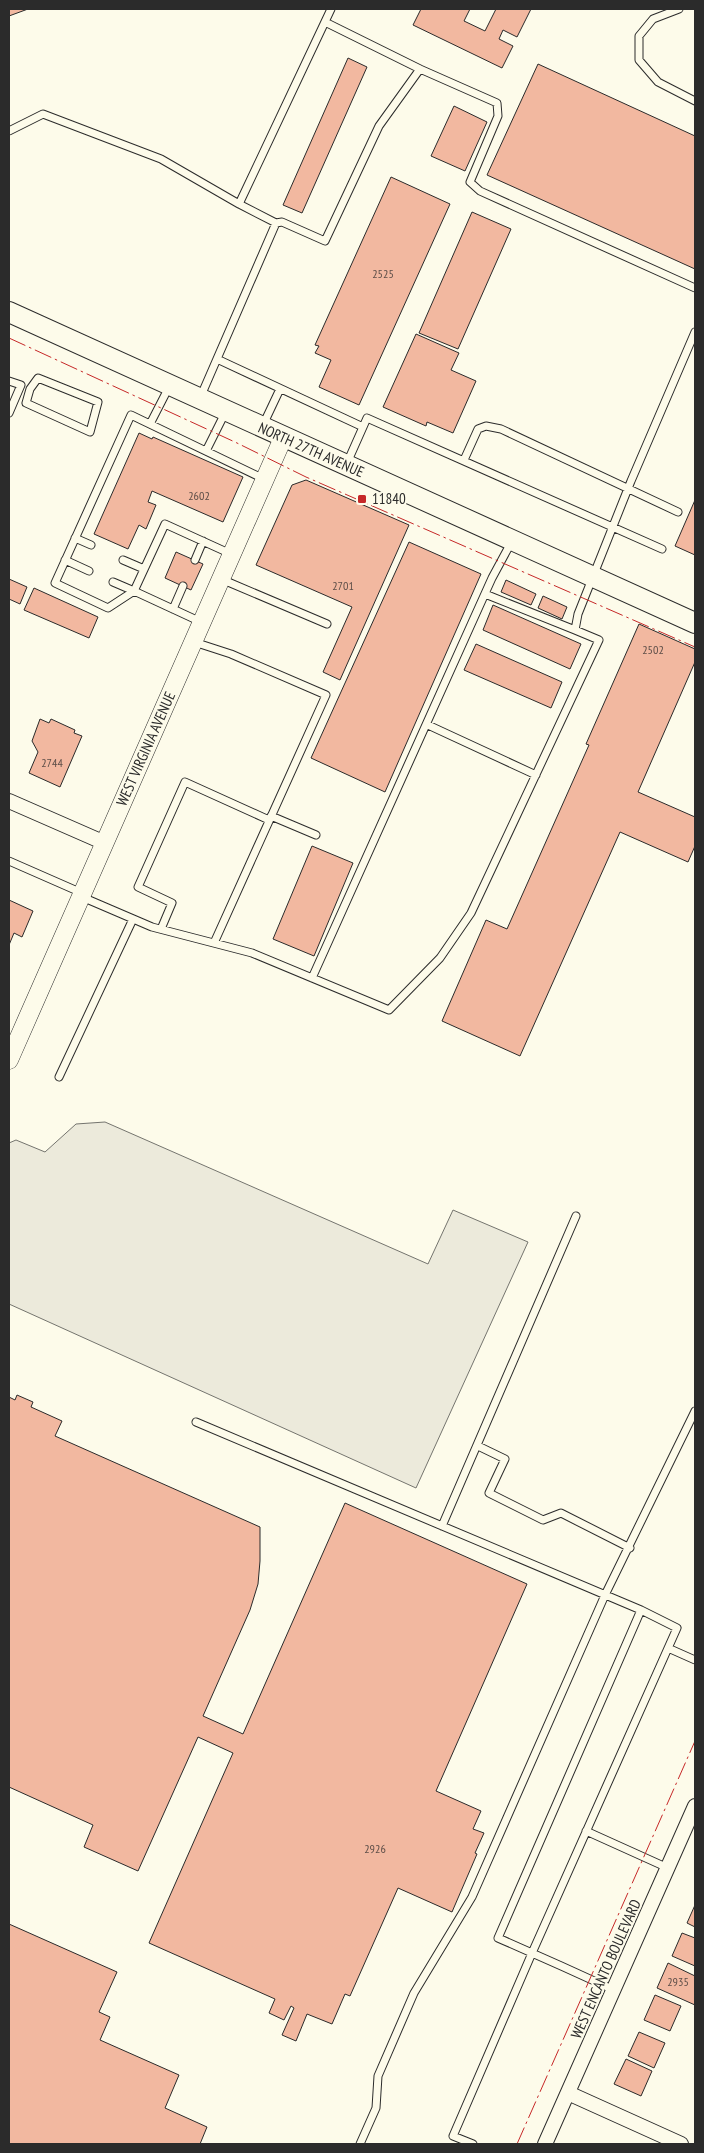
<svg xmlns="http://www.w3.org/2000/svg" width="704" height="2153" viewBox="0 0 704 2153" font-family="'PT Sans Narrow',sans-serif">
	<rect width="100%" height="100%" fill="#fdfbea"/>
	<path fill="#eceadb" stroke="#74746e" d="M105,1122L428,1264L453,1210L528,1242L416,1488L9,1304V1143L16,1140L45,1152L76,1124Z"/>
	<path fill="#f2b8a0" stroke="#2b2b2b" d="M9,9H28L9,16Z
		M421,9H470L464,21L485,31L496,9H531L517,37L503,30L499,39L513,46L502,68L413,25Z
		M348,58L367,67L302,213L283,205Z
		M538,64L695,136V269L487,175Z
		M454,106L487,122L465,171L431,156Z
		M391,177L450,204L359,405L319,387L331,360L315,353L319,346L315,345Z
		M472,212L511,229L458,349L419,333Z
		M416,334L459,353L451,370L476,381L453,433L427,422L426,426L383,407Z
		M139,433L152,439L153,437L243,477L223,522L152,491L148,502L156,505L146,529L139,525L128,549L94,534Z
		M306,480L409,525L340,680L323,672L352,607L256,565L292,485Z
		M695,500V555L675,546Z
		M409,542L481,574L385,792L311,758Z
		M176,552L203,564L191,590L165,578Z
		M9,579L27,587L20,604L9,599Z
		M506,580L536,594L531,605L501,592Z
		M34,588L98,617L89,638L24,610Z
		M543,596L567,607L562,619L538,608Z
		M493,605L581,644L570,669L483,630Z
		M639,624L695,649V662L638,792L695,817V846L688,862L620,832L520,1056L442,1021L486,920L507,929L589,745L586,744Z
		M476,644L562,682L551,708L464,670Z
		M40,719L49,723L51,719L75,730L74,733L82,736L60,787L29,773L38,752L32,741Z
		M312,846L353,863L314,956L273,939Z
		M9,900L33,911L22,937L14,933L9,945Z
		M17,1395L33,1402L31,1407L62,1421L55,1436L260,1527V1561L258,1584L250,1610L203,1716L243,1734L345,1503L527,1584L436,1791L481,1811L473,1829L484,1833L475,1853L477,1854L452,1912L398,1888L350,1996L345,1994L332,2024L307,2014L296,2041L282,2035L294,2008L291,2006L284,2020L269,2013L275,1999L149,1943L233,1753L198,1737L138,1871L84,1847L93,1825L9,1787V1397L15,1400Z
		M695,1905V1927L687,1923Z
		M9,1924L117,1972L99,2012L110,2017L100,2040L179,2075L165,2108L207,2127L200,2144H9Z
		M682,1933L695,1938V1966L672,1956Z
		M668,1963L695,1976V2005L657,1988Z
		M655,1995L681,2006L670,2031L644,2020Z
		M639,2032L665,2043L654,2068L628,2056Z
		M626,2059L652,2071L641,2096L614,2084Z"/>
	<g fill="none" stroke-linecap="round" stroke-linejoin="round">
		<defs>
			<path id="service" d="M679,9L653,19L639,36V60L658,82L695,101
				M325,22L420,69
				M9,131L43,114L161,159L239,204
				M276,223L239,204L331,9
				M217,359L363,427
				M38,378L98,402L90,432L26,403L30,389Z
				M9,381L21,385L9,413
				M200,398L276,223L282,222L325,241L379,126L420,69L497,103L498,116L470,182L480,191L695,288
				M150,424L169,387
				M263,425L280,389
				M206,451L226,411
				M464,460L478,429L486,426L501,429L678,512
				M347,463L367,418L662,549
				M75,538L91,545
				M65,560L89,571
				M123,560L144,569
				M195,560L203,541
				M221,579L327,624
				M113,582L134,591
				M134,591L108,608L55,583L131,415L264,479
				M485,594L575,630
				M173,609L183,586
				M201,622L134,591L165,524L231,554
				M194,642L231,654L326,695L214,943
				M428,725L536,775
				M271,816L316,835
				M9,861L82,893
				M82,897L152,927L252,953L389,1010L440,958L471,913L599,640L575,630L578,614L631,481L695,332
				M161,929L172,903L138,887L185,782L269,820
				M312,978L492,578L512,541
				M59,1077L133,919
				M196,1422L641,1610
				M478,1446L505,1459L489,1493L543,1520L561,1513L630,1548
				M442,1526L576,1216
				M668,1648L695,1660
				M586,1831L668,1868
				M360,2144L376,2108L378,2076L414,1993L472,1897L605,1595L695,1411
				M473,2144L453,2136L532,1953L677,1628L641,1610L498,1938C537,1955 575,1972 614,1990"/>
			<path id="minor" d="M9,801L105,843
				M568,2093L681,2144
				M545,2144L695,1806"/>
			<path id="tertiary" d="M9,1060L283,438"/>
			<path id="secondary" d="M9,312L695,623"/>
		</defs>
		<use href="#service" stroke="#2b2b2b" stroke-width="9"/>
		<use href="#minor" stroke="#2b2b2b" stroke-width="16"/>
		<use href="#tertiary" stroke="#2b2b2b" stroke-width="19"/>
		<use href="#secondary" stroke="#2b2b2b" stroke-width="22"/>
		<use href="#service" stroke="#fdfbea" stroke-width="7"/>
		<use href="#minor" stroke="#fdfbea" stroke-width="14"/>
		<use href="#tertiary" stroke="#fdfbea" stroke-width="18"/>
		<use href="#secondary" stroke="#fdfbea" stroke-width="20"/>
		<path stroke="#c62828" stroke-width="1" stroke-dasharray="18 4 2.5 4" stroke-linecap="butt" d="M9,338L237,443L306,477L695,647
			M517,2144L695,1741"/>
	</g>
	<rect fill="#c62828" stroke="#fdfbea" stroke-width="2" x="357" y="494" width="10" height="10" rx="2.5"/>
	<g text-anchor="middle" stroke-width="4" stroke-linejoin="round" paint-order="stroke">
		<g font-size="12" fill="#5d4e48">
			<text x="383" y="278">2525</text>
			<text x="199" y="500">2602</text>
			<text x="343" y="590">2701</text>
			<text x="653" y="654">2502</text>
			<text x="52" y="767">2744</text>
			<text x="375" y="1853">2926</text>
			<text x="678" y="1986">2935</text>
		</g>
		<g font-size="15" fill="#2b2b2b" stroke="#fdfbea">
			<text transform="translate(311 450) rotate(24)" y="5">NORTH 27TH AVENUE</text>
			<text transform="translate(146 749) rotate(-66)" y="5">WEST VIRGINIA AVENUE</text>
			<text transform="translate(606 1969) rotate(-66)" y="5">WEST ENCANTO BOULEVARD</text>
		</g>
		<g font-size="15" fill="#2b2b2b" stroke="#fdfbea" text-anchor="start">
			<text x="372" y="504">11840</text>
		</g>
	</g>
	<rect width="704" height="2153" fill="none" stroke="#2b2b2b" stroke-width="20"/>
</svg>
